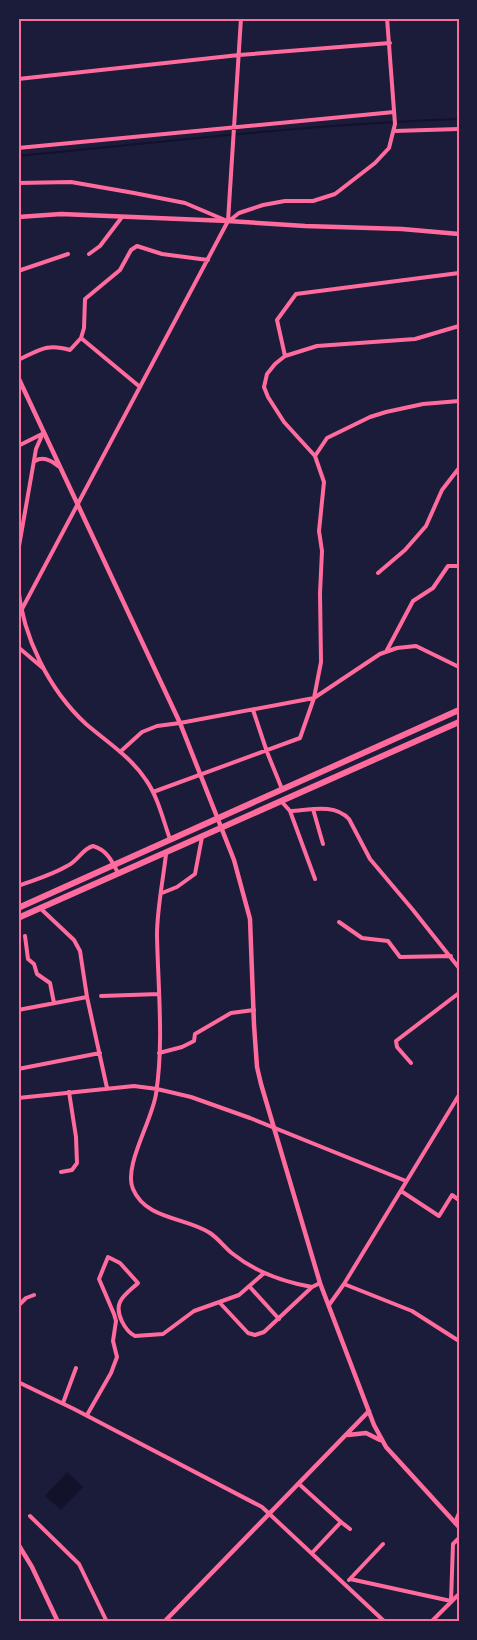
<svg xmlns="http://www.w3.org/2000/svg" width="477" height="1640" viewBox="0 0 477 1640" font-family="Bitter,serif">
	<rect width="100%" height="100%" fill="#1b1b3a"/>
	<path fill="#12122b" d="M67,1472L83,1487L61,1510L45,1496Z"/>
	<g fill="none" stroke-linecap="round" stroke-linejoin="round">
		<path stroke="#12122b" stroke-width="2" d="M18,156C165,142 311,124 459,119"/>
		<path stroke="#ff6b9d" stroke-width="4" d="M18,79L239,55L390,43
			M394,131L459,129
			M18,148L394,112
			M18,183L71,182L134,193L185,203L225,220
			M229,221L239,213L263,205L285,201H313L335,194L375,163L389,148L395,124L387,18
			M89,254L100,246L122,217
			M18,271L68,254
			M285,356L277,320L296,294L459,273
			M18,360C40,350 46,343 70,350L81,338
			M140,387L81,338L84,328L85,299L120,270L131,250L137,246L162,254L208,260
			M18,446L42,434
			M315,456L327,438L370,417L386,412L423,404L459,401
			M35,461C43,456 52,461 58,466
			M18,552L36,449L43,433
			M378,573L405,550L426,526L442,490L459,468
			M18,587C23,637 49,690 86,724C107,742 131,757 146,780C158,797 163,820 170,839
			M22,609L228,221L241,18
			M18,647L44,669
			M387,650L413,601L433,588L448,566H459
			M253,710L267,752L282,789
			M120,752L142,732L157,726L180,723L314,698L380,654L397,648L416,646L459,667
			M153,792L300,738L314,698L321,662L320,593L322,551L319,531L324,482L315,456L284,422L268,397L264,387L267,374L275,364L285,356L317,346L415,339L459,326
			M281,801L290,811C310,810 334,803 349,819L370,859L413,910L459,968
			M313,809L323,844
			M290,811L315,879
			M166,854C163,881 157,909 157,935C158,988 164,1042 156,1094C152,1121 123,1167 133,1189C146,1220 186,1217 210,1233C219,1239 225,1248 233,1254C257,1273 283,1282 312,1287L320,1283
			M18,886C34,880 52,875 67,866C78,861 82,849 93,846C107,850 112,861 118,873
			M162,893L177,887L195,874L202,837
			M339,922L362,938L388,941L400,957L451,956
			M25,936L28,959L34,964L37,974L50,983L54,1003
			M101,996L159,994
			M87,997L107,1088
			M18,1010L87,997L80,951L74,940L40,908
			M159,1053L182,1047L194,1041L195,1034L231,1013L254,1010
			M411,1063L397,1047L396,1041L459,993
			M18,1069L100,1053
			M18,1098L134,1086L157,1089L191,1097L250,1118L406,1181
			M61,1172L72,1170L77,1163L76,1137L69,1092
			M401,1191L439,1216L452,1195L459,1200
			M344,1284L412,1311L459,1341
			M249,1286L279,1319
			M220,1303L248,1333L255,1335L264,1332L312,1287
			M329,1305L344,1284L459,1095
			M18,1306L26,1298L34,1295
			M18,1382L74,1409L262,1507L385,1622
			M63,1403L76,1368
			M87,1415L111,1373L117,1357L113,1341L116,1321L114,1314L99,1279L108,1257L120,1263L138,1283C133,1288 123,1295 120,1302C115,1313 125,1331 135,1336L163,1334L194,1311L239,1295L263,1274
			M299,1484L341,1522L312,1553
			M30,1516L79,1564L107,1622
			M341,1522L350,1529
			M455,1523L459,1513
			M350,1579L451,1601L453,1544L459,1538
			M349,1580L383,1544
			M431,1622L459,1594"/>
		<path stroke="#ff6b9d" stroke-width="4.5" d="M18,217L61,214L228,221L305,226L402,229L459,234
			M18,377L180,723L234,860L250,919L254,1025L257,1067L261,1084L320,1283L374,1425L386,1447L459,1527
			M348,1435L366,1433L380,1440
			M18,1544L32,1567L58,1622
			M164,1622L369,1411"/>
		<path stroke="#ff6b9d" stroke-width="6" d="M18,908L459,710
			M18,918L459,722"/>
	</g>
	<rect width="477" height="1640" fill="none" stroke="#1b1b3a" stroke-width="39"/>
	<rect x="20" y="20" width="438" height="1600" fill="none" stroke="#ff6b9d" stroke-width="2"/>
</svg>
